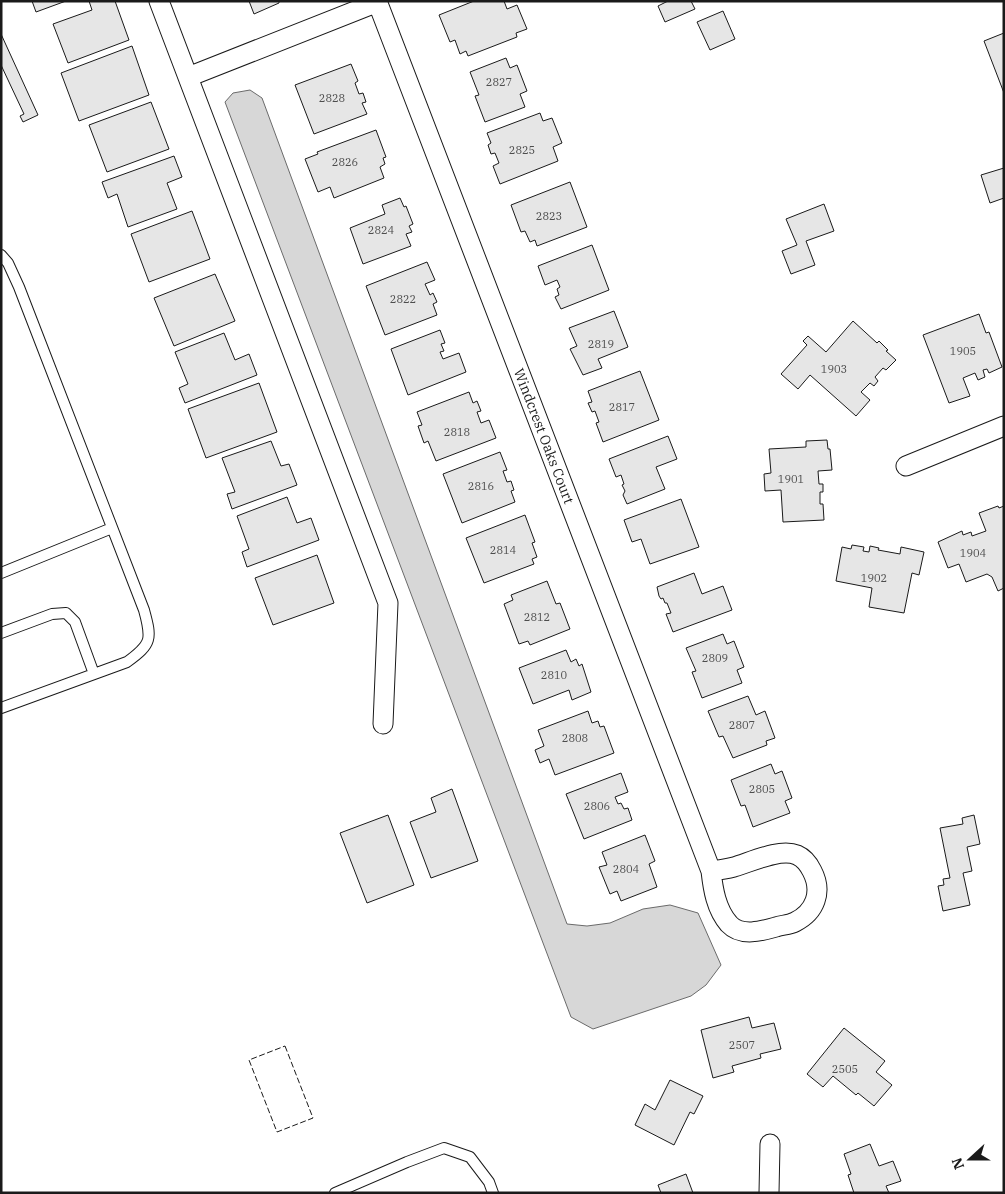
<svg xmlns="http://www.w3.org/2000/svg" width="1005" height="1194" viewBox="0 0 1005 1194" font-family="'IBM Plex Serif',serif">
	<rect width="100%" height="100%" fill="#fff"/>
	<path fill="#d7d7d7" stroke="#6a6a6a" d="M250,90L262,98L567,924L587,926L610,923L643,909L670,905L698,913L721,965L706,985L691,996L593,1029L571,1017L225,102L233,93Z"/>
	<path fill="#e6e6e6" stroke="#1a1a1a" d="M32,1H66L36,12Z
		M89,1H115L129,40L68,63L53,24L92,10Z
		M249,1H279V3L254,14Z
		M474,1H504L507,9L517,5L527,29L516,33L517,37L468,56L466,51L460,54L455,40L450,42L439,15Z
		M668,1H691L695,9L665,22L658,6Z
		M723,11L735,39L710,50L697,22Z
		M1004,33V93L984,41Z
		M1,34L38,115L23,122L20,116L24,114L1,65Z
		M132,46L149,95L79,121L61,73Z
		M506,58L510,68L517,65L527,91L520,94L525,107L485,122L475,96L479,95L470,72Z
		M351,64L358,81L355,83L359,94L363,93L366,102L362,103L367,114L314,134L295,85Z
		M151,102L169,149L107,172L89,125Z
		M540,113L543,121L552,118L562,143L553,147L558,161L500,184L493,166L499,163L495,153L491,154L488,145L491,143L487,133Z
		M376,130L386,157L383,158L385,164L380,167L384,178L334,198L330,187L318,192L305,159L318,154L317,152Z
		M174,156L182,177L167,183L177,209L128,227L117,194L108,198L102,182Z
		M1004,168V198L990,203L981,175Z
		M570,182L587,227L537,246L535,240L530,242L525,231L521,232L511,205Z
		M400,198L404,207L406,206L413,224L409,226L412,232L406,234L411,246L363,264L350,228L385,214L382,205Z
		M824,204L834,231L806,241L815,265L791,274L782,251L797,245L786,219Z
		M192,211L210,259L149,282L131,234Z
		M592,245L609,290L561,309L555,297L559,295L557,289L560,287L557,280L545,285L538,266Z
		M427,262L435,280L425,284L430,295L433,293L437,302L433,304L437,315L385,335L366,286Z
		M215,274L235,321L174,346L154,298Z
		M614,311L628,347L598,359L602,368L583,375L570,349L577,346L569,328Z
		M979,314L986,333L989,332L1002,367L989,373L987,369L983,370L985,377L978,380L975,373L963,378L970,396L949,403L923,335Z
		M853,321L877,343L879,341L888,350L886,351L896,360L886,370L883,368L875,377L878,381L874,386L870,383L861,392L870,400L856,416L810,375L798,389L781,374L807,345L803,341L808,336L826,352Z
		M440,330L445,343L441,344L444,351L440,352L443,359L459,353L466,372L408,395L391,349Z
		M224,333L235,360L249,354L257,375L185,403L179,388L188,384L175,352Z
		M640,371L659,420L603,442L596,423L599,422L595,411L592,412L588,403L592,402L588,391Z
		M259,383L277,432L206,458L188,409Z
		M469,392L473,403L477,401L481,411L477,412L481,423L489,420L496,438L436,461L428,441L424,443L418,426L422,425L417,412Z
		M668,436L677,459L656,467L665,489L627,504L623,495L625,491L622,485L624,484L621,475L616,477L609,459Z
		M827,440L828,449H830L832,470L818,471L819,484H823V492H820V504H823L824,520L783,522L781,490L765,491L764,474L771,473L769,449L806,447V441Z
		M271,441L281,466L289,464L297,485L232,509L227,494L235,492L222,458Z
		M500,452L507,470L503,471L507,482L511,481L514,490L511,491L515,502L462,523L443,474Z
		M287,497L297,523L311,518L319,540L247,567L242,552L249,549L237,516Z
		M681,499L699,547L650,564L641,539L632,542L624,520Z
		M998,506L999,508L1004,506V588L998,591L992,577L987,574L966,582L959,564L948,568L938,542L962,531L963,535L971,532L972,536L986,531L979,513Z
		M525,515L535,542L532,543L537,557L532,559L534,564L484,583L466,538Z
		M852,545L864,547L863,551L869,552L870,546L879,548L878,550L900,554L901,547L924,552L919,575L912,573L904,613L869,607L872,588L836,581L842,547L851,549Z
		M317,555L334,603L273,625L255,578Z
		M694,573L702,594L723,586L732,610L673,632L666,614L671,613L667,603H665L663,598L661,599L659,596L657,587Z
		M547,581L556,604L560,603L570,629L530,645L528,641L519,644L504,604L513,600L511,595Z
		M723,634L727,644L734,641L744,667L737,670L742,683L702,698L692,672L696,671L686,648Z
		M566,650L571,662L576,659L579,666L582,664L591,692L572,700L569,690L533,704L519,668Z
		M748,696L756,715L765,711L775,738L766,741L767,745L733,758L723,736L719,737L708,711Z
		M588,711L592,723L598,721L600,727L604,726L614,753L555,775L549,759L540,763L535,750L544,746L538,730Z
		M771,764L775,774L782,771L792,798L785,801L790,813L753,827L745,805L741,806L731,780Z
		M621,773L628,792L615,797L618,804L621,803L624,809L628,808L632,820L584,839L566,794Z
		M452,789L478,861L431,878L410,822L436,812L431,798Z
		M388,815L414,885L367,903L340,833Z
		M974,815L980,844L967,847L972,871L963,873L970,905L943,911L938,886L944,885L943,879L950,878L940,828L963,824L962,818Z
		M645,835L655,861L649,864L657,887L621,901L617,891L610,894L599,867L607,865L602,852Z
		M749,1017L752,1028L774,1023L781,1049L760,1054L761,1058L732,1066L734,1072L713,1078L701,1030Z
		M844,1028L885,1061L876,1072L892,1085L874,1106L858,1093L856,1095L833,1076L823,1087L807,1074Z
		M670,1080L703,1096L694,1114L690,1112L674,1145L635,1125L645,1104L655,1110Z
		M870,1144L879,1166L893,1161L901,1181L886,1186L889,1193H854L848,1175L851,1174L844,1154Z
		M686,1174L693,1193H661L658,1185Z"/>
	<g fill="none" stroke-linecap="round" stroke-linejoin="round">
		<defs>
			<path id="service" d="M1,255L8,263L19,287L144,610C152,639 152,644 127,662L1,708
				M1,573L112,528
				M1,633L52,614L66,613L75,622L94,674
				M335,1193L407,1162L444,1148L470,1157L489,1182L493,1193"/>
			<path id="minor" d="M159,1L388,603L383,724
				M377,1L711,871C713,889 716,909 729,924C741,937 762,931 776,927C782,925 789,925 795,922C815,912 823,892 812,871C809,865 804,858 797,855C780,848 751,862 734,867C726,869 719,870 711,871
				M188,77L378,2
				M906,466L1004,426
				M769,1193L770,1144"/>
		</defs>
		<use href="#service" stroke="#1a1a1a" stroke-width="12"/>
		<use href="#minor" stroke="#1a1a1a" stroke-width="21"/>
		<use href="#service" stroke="#fff" stroke-width="10"/>
		<use href="#minor" stroke="#fff" stroke-width="19"/>
		<path stroke="#1a1a1a" stroke-width="1" stroke-dasharray="6 2.5" stroke-linecap="butt" d="M285,1046L313,1118L277,1132L249,1060Z"/>
	</g>
	<g text-anchor="middle" stroke-width="4" stroke-linejoin="round" paint-order="stroke">
		<g font-size="11" fill="#4d4d4d">
			<text x="499" y="86">2827</text>
			<text x="332" y="102">2828</text>
			<text x="522" y="154">2825</text>
			<text x="345" y="166">2826</text>
			<text x="549" y="220">2823</text>
			<text x="381" y="234">2824</text>
			<text x="403" y="303">2822</text>
			<text x="601" y="348">2819</text>
			<text x="963" y="355">1905</text>
			<text x="834" y="373">1903</text>
			<text x="622" y="411">2817</text>
			<text x="457" y="436">2818</text>
			<text x="791" y="483">1901</text>
			<text x="481" y="490">2816</text>
			<text x="503" y="554">2814</text>
			<text x="973" y="557">1904</text>
			<text x="874" y="582">1902</text>
			<text x="537" y="621">2812</text>
			<text x="715" y="662">2809</text>
			<text x="554" y="679">2810</text>
			<text x="742" y="729">2807</text>
			<text x="575" y="742">2808</text>
			<text x="762" y="793">2805</text>
			<text x="597" y="810">2806</text>
			<text x="626" y="873">2804</text>
			<text x="742" y="1049">2507</text>
			<text x="845" y="1073">2505</text>
		</g>
		<g font-size="14" fill="#1a1a1a" stroke="#fff">
			<text transform="translate(544 436) rotate(69)" y="5">Windcrest Oaks Court</text>
		</g>
	</g>
	<rect width="1005" height="1194" fill="none" stroke="#1a1a1a" stroke-width="5"/>
	<g transform="translate(970 1159) rotate(249)" stroke="#ffffff" stroke-width="4" paint-order="stroke">
	<path d="M0-4L9 19L0 12L-9 19Z" fill="#1a1a1a"/>
	<text y="-8" font-size="14" font-weight="bold" text-anchor="middle" fill="#1a1a1a">N</text>
	</g>
</svg>
